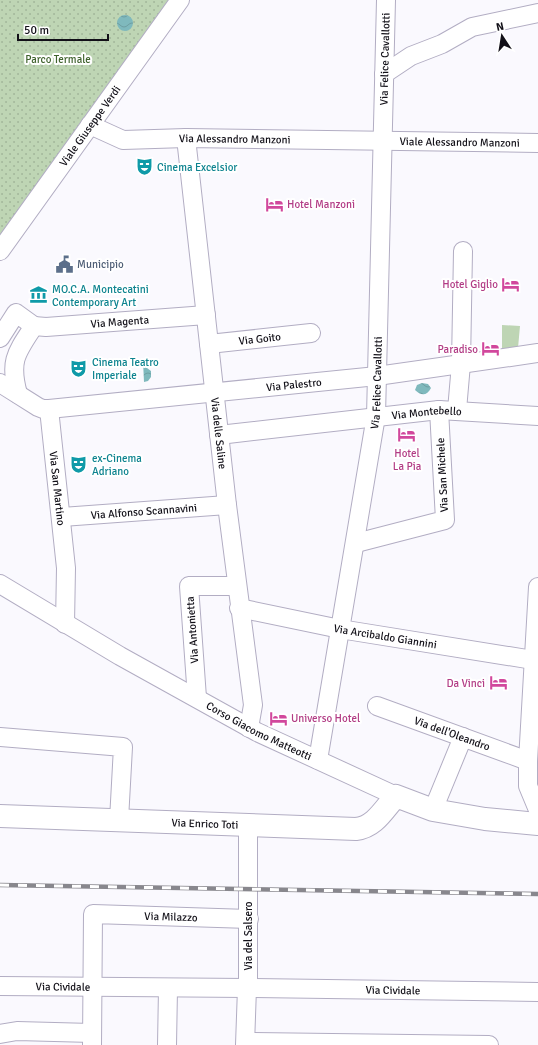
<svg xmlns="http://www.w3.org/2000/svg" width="538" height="1045" viewBox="0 0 538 1045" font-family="Signika,sans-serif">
	<defs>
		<pattern id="park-dots" width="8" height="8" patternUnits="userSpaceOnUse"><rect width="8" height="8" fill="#bed5b4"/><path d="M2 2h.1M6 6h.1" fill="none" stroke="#a2b69a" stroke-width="1.8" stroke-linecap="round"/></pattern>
		<pattern id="water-waves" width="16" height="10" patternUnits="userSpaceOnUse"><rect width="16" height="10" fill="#7fb9bd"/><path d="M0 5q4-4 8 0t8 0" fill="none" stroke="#6d9ea2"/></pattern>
	</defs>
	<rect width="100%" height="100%" fill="#faf9fe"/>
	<path fill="url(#park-dots)" d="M0,0H171L0,244Z"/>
	<path fill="#bed5b4" d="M502,325L520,326L518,348L502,356Z"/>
	<path fill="url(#water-waves)" d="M117 23a8 8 0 1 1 16 0a8 8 0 1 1-16 0Z
		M143,361H144L147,368L151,371V377L148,381L144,382Z
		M422,383L428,384L431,388C427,396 421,396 415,390L417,385Z"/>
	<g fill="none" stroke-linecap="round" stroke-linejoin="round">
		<defs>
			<g id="minor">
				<path d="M384,74L411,56L442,44L472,27L538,13"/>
				<path id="s1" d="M90,125L123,140L186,138L538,143"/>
				<path id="s2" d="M186,138L227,505L253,705L249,728"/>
				<path id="s3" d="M0,251L180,0"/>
				<path id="s4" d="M34,326L46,327L206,315"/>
				<path d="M0,338L16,313L34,326C16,353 9,361 18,394"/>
				<path id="s5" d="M209,344L311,333"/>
				<path id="s6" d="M0,383L38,407L43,409H49L66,568L65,624"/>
				<path id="s7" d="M49,409L377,376L538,353"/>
				<path d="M457,410L461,364L463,251"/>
				<path id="s8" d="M219,435L439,410L538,416"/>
				<path id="s9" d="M62,517L227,505"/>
				<path d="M356,543L445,520L439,410"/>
				<path id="s10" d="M0,584L120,656L257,732L396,796"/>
				<path d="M538,587L528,761V786L538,810"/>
				<path id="s11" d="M239,608L340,629L533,660"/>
				<path d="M197,698L189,586H237"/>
				<path id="s12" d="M377,706L528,761"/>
				<path d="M0,737L123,747L119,820"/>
				<path id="s13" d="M318,760L376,416L386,0"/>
				<path d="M433,810L463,737"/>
				<path id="s14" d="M0,986L247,988"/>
				<path id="s15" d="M248,988L538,992"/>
				<path d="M0,1034L17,1031L92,1033"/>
				<path d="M246,1042L489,1045"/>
				<path id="s16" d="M92,1045L93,914L249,919"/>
				<path d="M167,1045L168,989"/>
				<path d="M245,1045L247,988H248V825"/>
			</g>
			<g id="major">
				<path id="s17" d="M0,816L356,829C375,827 384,809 396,796L433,810L485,819L538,824"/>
			</g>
		</defs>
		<use href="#minor" stroke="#b2adc3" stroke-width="20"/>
		<use href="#major" stroke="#b2adc3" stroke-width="24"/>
		<use href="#minor" stroke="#fff" stroke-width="18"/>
		<use href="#major" stroke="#fff" stroke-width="22"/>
		<defs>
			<path id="rail" d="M0,885L538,894"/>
		</defs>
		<use href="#rail" stroke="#88878d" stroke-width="4.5"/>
		<use href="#rail" stroke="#fff" stroke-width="3" stroke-dasharray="9" stroke-linecap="butt"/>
	</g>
	<defs>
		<symbol id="theatre-bare" viewBox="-9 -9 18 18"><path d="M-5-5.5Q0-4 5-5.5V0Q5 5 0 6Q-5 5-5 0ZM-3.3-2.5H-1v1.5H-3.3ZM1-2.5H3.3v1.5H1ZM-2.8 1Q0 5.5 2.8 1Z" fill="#0f9aa8" stroke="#fff" stroke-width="2.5" paint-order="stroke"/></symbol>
		<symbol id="hotel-bare" viewBox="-9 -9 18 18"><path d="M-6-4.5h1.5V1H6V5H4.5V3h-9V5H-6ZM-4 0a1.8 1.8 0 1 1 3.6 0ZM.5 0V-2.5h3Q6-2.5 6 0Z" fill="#d1479c" stroke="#fff" stroke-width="2.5" paint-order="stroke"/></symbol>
		<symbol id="civic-bare" viewBox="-9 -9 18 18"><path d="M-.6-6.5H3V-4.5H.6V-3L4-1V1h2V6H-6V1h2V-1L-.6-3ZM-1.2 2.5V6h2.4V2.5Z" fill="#5c6f8a" stroke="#fff" stroke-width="2.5" paint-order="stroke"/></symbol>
		<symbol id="museum-bare" viewBox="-9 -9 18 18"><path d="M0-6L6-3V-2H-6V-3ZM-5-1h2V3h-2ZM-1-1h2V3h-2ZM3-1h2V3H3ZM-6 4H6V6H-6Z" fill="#0f9aa8" stroke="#fff" stroke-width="2.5" paint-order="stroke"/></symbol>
	</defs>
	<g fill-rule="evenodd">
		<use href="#theatre-bare" x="132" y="154" width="25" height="25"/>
		<use href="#hotel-bare" x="262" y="192" width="25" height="25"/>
		<use href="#civic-bare" x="52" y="252" width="25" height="25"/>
		<use href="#hotel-bare" x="498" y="272" width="25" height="25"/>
		<use href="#museum-bare" x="26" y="282" width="25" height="25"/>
		<use href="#hotel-bare" x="478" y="336" width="25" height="25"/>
		<use href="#theatre-bare" x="66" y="356" width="25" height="25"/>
		<use href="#hotel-bare" x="394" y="422" width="25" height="25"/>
		<use href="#theatre-bare" x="66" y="452" width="25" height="25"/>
		<use href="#hotel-bare" x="486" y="670" width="25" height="25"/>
		<use href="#hotel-bare" x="266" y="706" width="25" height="25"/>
	</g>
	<g text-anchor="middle" stroke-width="4" stroke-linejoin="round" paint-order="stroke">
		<g font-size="11" fill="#40632e" stroke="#fff">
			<text x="58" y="63">Parco Termale</text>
		</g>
		<g font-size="11" fill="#121018" stroke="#fff">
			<text dy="4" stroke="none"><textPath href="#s13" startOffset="706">Via Felice Cavallotti</textPath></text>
			<text dy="4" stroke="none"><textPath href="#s3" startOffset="154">Viale Giuseppe Verdi</textPath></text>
			<text dy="4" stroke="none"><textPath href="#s1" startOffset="148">Via Alessandro Manzoni</textPath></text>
			<text dy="4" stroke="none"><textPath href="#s1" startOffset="373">Viale Alessandro Manzoni</textPath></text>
			<text dy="4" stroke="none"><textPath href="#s4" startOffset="86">Via Magenta</textPath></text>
			<text dy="4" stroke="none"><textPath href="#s5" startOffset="51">Via Goito</textPath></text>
			<text dy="4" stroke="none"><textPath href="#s13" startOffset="382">Via Felice Cavallotti</textPath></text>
			<text dy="4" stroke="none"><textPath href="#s7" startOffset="246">Via Palestro</textPath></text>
			<text dy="4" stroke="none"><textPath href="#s8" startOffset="209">Via Montebello</textPath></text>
			<text dy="4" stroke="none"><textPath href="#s2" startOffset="297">Via delle Saline</textPath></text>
			<text transform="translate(442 475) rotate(-93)" y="4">Via San Michele</text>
			<text dy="4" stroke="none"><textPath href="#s6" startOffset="136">Via San Martino</textPath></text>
			<text dy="4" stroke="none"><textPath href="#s9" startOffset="82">Via Alfonso Scannavini</textPath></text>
			<text transform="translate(192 630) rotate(-94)" y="4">Via Antonietta</text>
			<text dy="4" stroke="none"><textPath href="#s11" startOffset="149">Via Arcibaldo Giannini</textPath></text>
			<text dy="4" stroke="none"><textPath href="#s10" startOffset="298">Corso Giacomo Matteotti</textPath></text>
			<text dy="4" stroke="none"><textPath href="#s12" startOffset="80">Via dell'Oleandro</textPath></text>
			<text dy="4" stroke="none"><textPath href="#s17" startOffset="205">Via Enrico Toti</textPath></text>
			<text dy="4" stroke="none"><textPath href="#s16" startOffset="209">Via Milazzo</textPath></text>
			<text transform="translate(248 936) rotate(-90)" y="4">Via del Salsero</text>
			<text dy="4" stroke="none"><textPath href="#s14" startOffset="63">Via Cividale</textPath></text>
			<text dy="4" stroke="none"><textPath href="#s15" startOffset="145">Via Cividale</textPath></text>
		</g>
		<g font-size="11" fill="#0d838f" stroke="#fff" text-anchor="start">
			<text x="157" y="171">Cinema Excelsior</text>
			<text x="52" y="293">MO.C.A. Montecatini<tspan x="52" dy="13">Contemporary Art</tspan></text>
			<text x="92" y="366">Cinema Teatro<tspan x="92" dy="13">Imperiale</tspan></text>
			<text x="92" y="462">ex-Cinema<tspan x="92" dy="13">Adriano</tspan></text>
		</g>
		<g font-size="11" fill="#b23c85" stroke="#fff" text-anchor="end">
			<text x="287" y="208" text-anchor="start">Hotel Manzoni</text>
			<text x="498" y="288">Hotel Giglio</text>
			<text x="478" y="353">Paradiso</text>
			<text x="407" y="457" text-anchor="middle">Hotel<tspan x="407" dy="13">La Pia</tspan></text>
			<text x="485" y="687">Da Vinci</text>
			<text x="291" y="722" text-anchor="start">Universo Hotel</text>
		</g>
		<g font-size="11" fill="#4e5e75" stroke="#fff" text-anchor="start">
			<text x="77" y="268">Municipio</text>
		</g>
	</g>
	<g transform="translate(502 36) rotate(348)" stroke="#ffffff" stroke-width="3" paint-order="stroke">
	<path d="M0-3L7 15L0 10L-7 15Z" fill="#121018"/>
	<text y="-6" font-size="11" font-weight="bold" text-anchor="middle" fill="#121018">N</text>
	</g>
	<path d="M18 34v6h90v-6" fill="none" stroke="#121018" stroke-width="2"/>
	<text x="24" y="34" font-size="12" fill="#121018" stroke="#ffffff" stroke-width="3" paint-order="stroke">50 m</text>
</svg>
